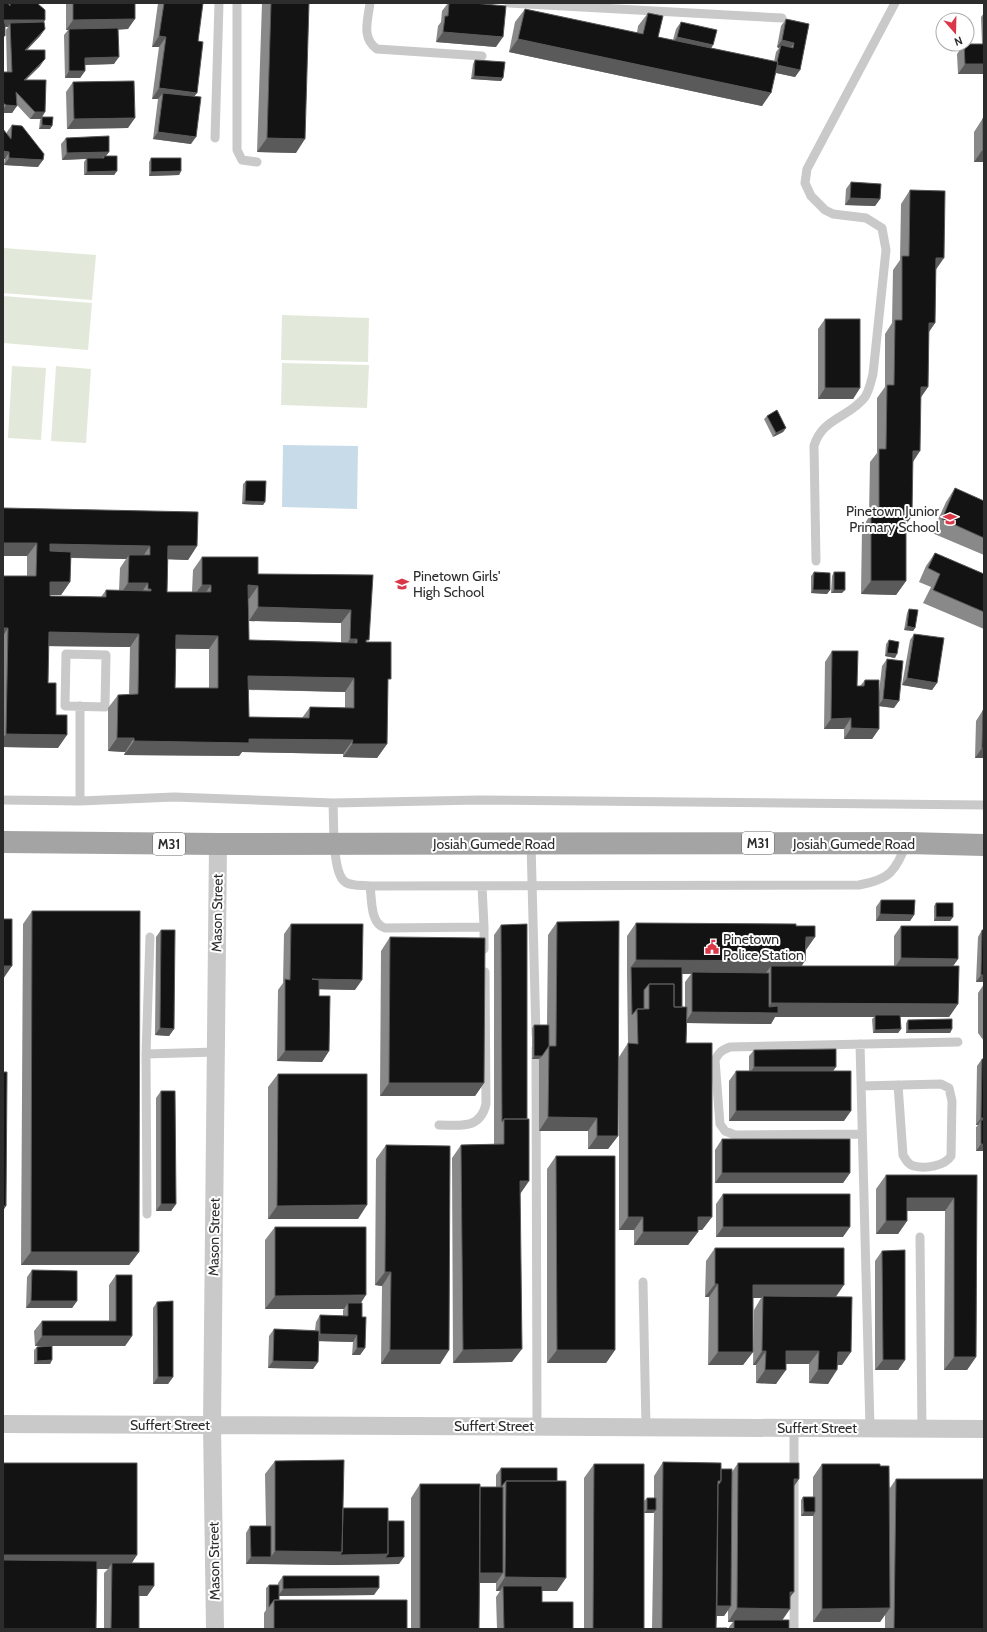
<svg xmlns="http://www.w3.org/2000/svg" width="987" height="1632" viewBox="0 0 987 1632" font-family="Cabin,sans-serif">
	<rect width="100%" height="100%" fill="#fff"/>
	<path fill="#e3e9da" d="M4,248L96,255L92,300L3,293Z
		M3,296L92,303L88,350L3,343Z
		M282,315L369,318L368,362L281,360Z
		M282,363L369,365L367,408L281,405Z
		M12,366L46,368L41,440L8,438Z
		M56,366L91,369L86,443L51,441Z"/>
	<path fill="#c7dce8" d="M283,445L358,446L357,509L282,507Z"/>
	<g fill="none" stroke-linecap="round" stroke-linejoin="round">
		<path stroke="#c9c9c9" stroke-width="9" d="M237,3V150L242,160L257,162
			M370,3C368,20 361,38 377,49L482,56
			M509,3L782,18
			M215,138L219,3
			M816,561L814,446C822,418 849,418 865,397C869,391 871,382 873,374L886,250L882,228L866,218L833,214L825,210L811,196L805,183L807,169L895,3
			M66,654L106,655L105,707L65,706Z
			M80,706V801
			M3,800L80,801L174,797L333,803L479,800L984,805
			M333,803C334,820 332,867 343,880C349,887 362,885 370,886L859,885C891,879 894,872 907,843
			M531,843L536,1035
			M370,886C372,899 370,924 385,928L484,927L482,886
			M484,927V949
			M860,1044L870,1428
			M536,1048L537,1427
			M146,1054L216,1052
			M861,1086L941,1084L949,1088L952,1101L951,1156C945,1166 925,1169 914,1166C908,1165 906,1160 903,1155L898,1085
			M439,1125C460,1125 480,1130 486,1104L485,972
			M862,1134L735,1135L725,1131L720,1124L715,1060C719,1052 722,1050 730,1047L958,1042
			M147,1214L146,1054L150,937
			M920,1237L922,1429
			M643,1282L646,1427
			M794,1629V1428"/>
		<path stroke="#c9c9c9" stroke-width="18" d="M3,1424L984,1429
			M215,1629L212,1425L218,844"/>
		<path stroke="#a4a4a4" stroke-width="22" d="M3,842L218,844L907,843L984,845"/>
	</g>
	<path fill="#898989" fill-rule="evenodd" d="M3,3H37L45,20L44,22L45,29L40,36L27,50L40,66L26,80L41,119H30L17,105L12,113H3V72H7L6,30L8,27H5Z
		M66,3H135L128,29L118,30L114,64L85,65V71L80,78H65L64,35L68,30H66Z
		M158,3H203L198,41L197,93L194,96L191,144L153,139L158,99H152L159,47H152Z
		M262,3H309L296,153L257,152Z
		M448,3H473L496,47L436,42L438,26L441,22L442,11Z
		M525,9L637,33L638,26L648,13L658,37L673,40L676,29L681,22L711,48L774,62L776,52L779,48L777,47L781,26L786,19L809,24L800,70L795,77L776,73L762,106L509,52L515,22Z
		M984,13V74H958L957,54L964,44H982L981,17Z
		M475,60L503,78L501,81L471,79L473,64Z
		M73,82L128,128L67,129L66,92Z
		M42,117L52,126L50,129H39L40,120Z
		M983,118H984V162H974V132Z
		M12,125L38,167L4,165L7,132Z
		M66,138L109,152L106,156L117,171L114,175H84V162L86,159L62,160L61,144Z
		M151,158L181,171L179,175L149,176V162Z
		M851,182L880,199L875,206L845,205L846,189Z
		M910,190L936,270L935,323L929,332L928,387L921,397L913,462L906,524V581L896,595L861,594L862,528L869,517L870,462L877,453V398L885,387V334L892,323L893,270L900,260L901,204Z
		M825,319L860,388L853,399H818V329Z
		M767,416L786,428L783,432L773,437L764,419Z
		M246,481L265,502L263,505L242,504L243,484Z
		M955,488L984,501V555L932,533L946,502Z
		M3,508L197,546L188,560L168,559L167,592H192L193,570L202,557L258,574L373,575L367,642L388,683L387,744L377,758L343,757V754L242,752L239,756L124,755L125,752L108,751V708L118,695H129L130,647L48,646V683L56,715L58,748L3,747V576H27V556H3ZM71,558L126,559L120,568L119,591L106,590L101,597L50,596V595H61L70,582ZM248,599H249V621L341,623V642L249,640ZM176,649H209V688H175ZM249,690L345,692V708L310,707L302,718L249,717Z
		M935,553L984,574V629L923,603L931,587L919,582L926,566Z
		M814,572L830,590L827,594L811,593V576Z
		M834,572L842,593H831L832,576Z
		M909,609L915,628L913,631L904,630L907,613Z
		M914,634L937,683L932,690L902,685L910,640Z
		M889,640L895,658L885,656L886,644Z
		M832,651L857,686H860L865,680L879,692L882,666L887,659L894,708L879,706V729L872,739H844V729H824L825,662Z
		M983,710H984V758H975L976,721Z
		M881,900L914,915L910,921H876V907Z
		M936,903L953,917L950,921H934V906Z
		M32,911L139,1252L129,1265H21L23,924Z
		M557,922L618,1136L608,1149H588V1131H539V1059H532V1028L534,1025H547L548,935Z
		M636,923L796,926L815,937L805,950L802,966H894V936L901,926L958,959L953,966L958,1004L949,1017H900L901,1029L898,1033H873L872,1019L874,1017H775L771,1024L687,1023L686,1043L712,1217L702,1230H698V1232L688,1245H634V1230H619V1057L628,1043L627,974V936ZM682,974H691L685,982V1007H682Z
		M291,924L355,990L319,989V996L329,1051L322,1062L277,1061L278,990L283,983L284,934Z
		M501,925L527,1119L529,1181L520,1194L512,1362L453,1363L452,1158L461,1145L494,1144V935Z
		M161,930L174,1029L169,1036L155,1035L156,937Z
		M982,930H984V982H976L978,937Z
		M390,937L484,1083L475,1096H380L381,951Z
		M984,984V1041L978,1033V993Z
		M908,1020L952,1029L950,1033H906V1023Z
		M754,1050L834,1071L844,1121H729V1081L736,1071H749V1056Z
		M982,1059H984V1151H976V1127L978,1125H976L977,1066Z
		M278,1074L358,1219H268V1087Z
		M161,1091L176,1204L171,1211H156V1098Z
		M722,1139L850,1173L843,1183H715V1150Z
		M386,1145L449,1350L440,1364H381L382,1286L375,1285L376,1159Z
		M556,1156L615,1350L606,1363H547V1169Z
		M886,1175H977L976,1357L967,1370H944L945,1211H907V1221L898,1234H876V1189Z
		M723,1194L843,1237H716V1204Z
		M275,1227L361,1303L365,1348L360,1355H352L353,1342L318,1341V1362L313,1369L268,1368L269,1336L274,1329L315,1330L316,1322L320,1315L343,1316V1310L344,1309H265V1240Z
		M715,1248L836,1297L842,1365H838L828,1384L809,1383V1364H786L776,1384L756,1383V1365H753L754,1310L761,1298H753V1352L743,1365H708L709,1297H705L706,1261Z
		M882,1251L905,1360L898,1370H875V1261Z
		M32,1270L77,1301L72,1308H26L27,1277Z
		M116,1275L132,1336L125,1346H52V1360L50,1364H34V1350L37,1347L43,1346H35L34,1331L42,1321H109V1285Z
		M157,1302L173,1377L168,1384H153V1308Z
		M275,1461L343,1508L388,1521L399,1564L333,1565L246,1564V1533L250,1526H266L265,1474Z
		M663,1462L721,1469L732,1472L738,1463L799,1479L794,1485V1592L790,1597L782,1620L789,1629H729V1627L733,1622H728V1610L724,1616H717L716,1628L727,1629H652L654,1513H644V1501L647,1498H654V1476Z
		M3,1463L137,1555L131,1563L154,1586L147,1596H139V1629H104V1573L108,1569H97Z
		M594,1464L644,1629H584V1478Z
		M822,1464L880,1466L890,1488L896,1479L984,1629H885V1614L880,1622H813V1516H801V1500L803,1497H813V1477Z
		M501,1468L557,1591H542V1602L573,1629H497L496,1597L500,1591H496V1583H480L479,1629H411V1498L420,1484L480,1487H496V1475Z
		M283,1576L374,1595L279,1596V1600L407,1629H264V1613L266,1610V1588L269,1585H278V1583Z"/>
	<path fill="#5a5a5a" d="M135,19L128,29L69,30V29L68,30H66L73,20Z
		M3,20H45L41,27L10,23L8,27H3Z
		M45,29L40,36L20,57L25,50Z
		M443,32L503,37L496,47L436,42Z
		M159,36L166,37L159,47H152Z
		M677,37L713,45L709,52L672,44Z
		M518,39L771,93L762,106L509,52Z
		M782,40L794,43L789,50L781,45L779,48L777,47Z
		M119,57L114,64L80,65L85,58Z
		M45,59L40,66L19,86L24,80Z
		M965,64H984V74H958Z
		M776,65L800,70L795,77L772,72Z
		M69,71H85L80,78H65Z
		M474,76L503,78L501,81L471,79Z
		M159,88L197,93L189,103L163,93L158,99H152Z
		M6,105L17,106L12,113H3V110Z
		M35,112H45L41,119H30Z
		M135,118L128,128L67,129L74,119Z
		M42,125L52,126L50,129H39Z
		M158,132L196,137L191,144L153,139Z
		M267,138L305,139L296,153L257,152Z
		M983,149H984V162H974Z
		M3,151L9,152L5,159H3Z
		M109,152L104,158V156L102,158L62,160L67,153Z
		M9,158L43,160L38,167L4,165Z
		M117,171L114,175H84L87,172Z
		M181,171L179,175L149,176L151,172Z
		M850,198L880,199L875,206L845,205Z
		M936,258H944L935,271Z
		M929,323H935L926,336Z
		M921,387H928L919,400Z
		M825,388H860L853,399H818Z
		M786,428L783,432L773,437L776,433Z
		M913,451H920L911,465Z
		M245,501L265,502L263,505L242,504Z
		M906,516H912L903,529Z
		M3,543H37L27,556H3Z
		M50,544L150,546L141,559L129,555L126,559L41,557Z
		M168,546H197L188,560L159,559Z
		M871,581H906L896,595L861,594Z
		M50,582H70L61,595H41Z
		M128,583H148L139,596H119Z
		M202,585H211L202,598H192Z
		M248,585L258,586L249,599H239Z
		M813,590H830L827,594L811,593Z
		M834,590H845L842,593H831Z
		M258,607L351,610L341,623L249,621Z
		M907,626L915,628L913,631L904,630Z
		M3,628H8L3,636Z
		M49,632L139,634L130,647L39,646Z
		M176,635L218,636L209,649L166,648Z
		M350,639H357L348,653L341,652Z
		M887,653L897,654L895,658L885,656Z
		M248,676L354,678L345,692L239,689Z
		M907,678L937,683L932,690L902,685Z
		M883,699L899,701L894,708L878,706Z
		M851,718L844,729H824L831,719Z
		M851,728L879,729L872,739H844Z
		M6,734L67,735L58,748L3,747V738Z
		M117,738H134L125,752L108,751Z
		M249,739L353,740L343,754L242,752L239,756L124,755L134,741Z
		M352,744H387L377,758L343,757Z
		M982,748H984V758H975Z
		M880,914L914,915L910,921H876Z
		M936,917H953L950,921H934Z
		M806,937H815L806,950H796Z
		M901,958L958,959L951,969H894Z
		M636,960L805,961L796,974L771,966L765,974L692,972L691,974H632L631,967Z
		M3,966H12L3,979Z
		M981,975H984V982H976Z
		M312,979L362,980L355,990L305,989Z
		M771,1003L958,1004L949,1017H875V1015L874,1017H775L771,1024L685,1023L692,1012L764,1013Z
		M160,1028L174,1029L169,1036L155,1035Z
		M901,1029L898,1033H873L875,1030Z
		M952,1029L950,1033H906L908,1030Z
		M285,1051H329L322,1062L277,1061Z
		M534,1056H542L539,1059H532Z
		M754,1067H836L831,1074H749Z
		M389,1083H484L475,1096H380Z
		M736,1111H851L844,1121H729Z
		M548,1117L597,1118L588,1131H539Z
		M981,1118H984V1125L981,1120L978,1125H976Z
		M597,1136H618L608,1149H588Z
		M981,1144H984V1151H976Z
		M722,1173H850L843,1183H715Z
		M520,1181H529L520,1194Z
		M907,1198H954L945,1211H898Z
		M161,1204H176L171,1211H156Z
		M367,1205L358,1219H268L277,1206Z
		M3,1206H6L3,1211Z
		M628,1217H643L634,1230H619Z
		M698,1217H712L702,1230H688Z
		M886,1221H907L898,1234H876Z
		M723,1227H850L843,1237H716Z
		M643,1232H698L688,1245H634Z
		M31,1252H139L129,1265H21Z
		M385,1272H391L382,1286L375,1285Z
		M715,1284H718L709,1297H705Z
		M753,1285H844L835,1298L763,1296L761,1298H743Z
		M366,1295L357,1309L348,1303L344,1309H265L275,1296Z
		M31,1301H77L72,1308H26Z
		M320,1334L357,1335L353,1342L315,1341Z
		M42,1336H132L125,1346H35Z
		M357,1348H365L360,1355H352Z
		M522,1349L512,1362L453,1363L463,1350Z
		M390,1350H449L440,1364H381Z
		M557,1350H615L606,1363H547Z
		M762,1351H766L756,1365H753Z
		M786,1351H819L809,1364H776Z
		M718,1352H753L743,1365H708Z
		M838,1352H851L842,1365H828Z
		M954,1357H976L967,1370H944Z
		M52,1360L50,1364H34L37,1361Z
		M883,1360H905L898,1370H875Z
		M273,1361L318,1362L313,1369L268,1368Z
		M765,1370H786L776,1384L756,1383Z
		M818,1370H837L828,1384L809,1383Z
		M158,1377H173L168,1384H153Z
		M794,1479H799L790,1492Z
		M647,1510H656L653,1513H644Z
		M804,1512H815L813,1516H801Z
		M275,1551L342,1552L388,1554L404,1557L399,1564L333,1565L266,1564Z
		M3,1555H137L128,1569L112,1563L108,1569L3,1568Z
		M251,1557H271L266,1564H246Z
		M478,1573H503L496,1583H470Z
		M505,1577L566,1578L557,1591H504L503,1586L500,1591H496Z
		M139,1586H154L147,1596H132Z
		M379,1588L374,1595L278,1596L283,1589Z
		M790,1592H794L784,1605Z
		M714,1606H731L724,1616H707Z
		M737,1608L790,1609L781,1622L734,1620L733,1622H728Z
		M890,1608L880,1622H813L822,1609Z"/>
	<path fill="#131313" stroke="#5a5a5a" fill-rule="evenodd" d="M3,3H8L10,6V3H37L45,10V20H3Z
		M73,3H135V19L73,20Z
		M164,3H203L198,41L203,42L197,93L159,88L166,37L159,36Z
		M271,3H309L305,139L267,138Z
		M449,3H473L506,6L503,37L443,32L445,16H448Z
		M525,9L643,34L648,13L663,16L658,37L778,62L771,93L518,39Z
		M786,19L809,24L800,70L777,65L778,62H777L781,45L793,48L794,43L782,40Z
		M44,22L45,29L25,50H45V59L24,80H46L45,112H35L16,92L17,106L6,105L3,103V72H12L10,23Z
		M681,22L717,30L713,45L677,37Z
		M3,23H5V36H3Z
		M118,28L119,57L85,58V71H69V29Z
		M964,44H984V64H965Z
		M475,60L505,62L503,78L474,76Z
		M134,81L135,118L74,119L73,82Z
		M163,93L201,97L196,137L158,132Z
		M42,117H53L52,126L42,125Z
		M983,118H984V149H983Z
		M12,125L22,126L44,154L43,160L9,158V152L3,151V129L11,139Z
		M109,136V152L67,153L66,138Z
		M104,156H117V171L87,172V158H104Z
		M151,158H181V171L151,172Z
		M851,182L881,184L880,199L850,198Z
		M910,190L945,191L944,258H936L935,323H929L928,387H921L920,451H913L912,516H906V581H871V514L879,515V449H886L887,385H894L895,320H902V256H909Z
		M825,319H860V388H825Z
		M777,410L786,428L776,433L767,416Z
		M246,481H266L265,502L245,501Z
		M955,488L984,501V538L942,519Z
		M3,508L198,512L197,546H168L167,592H211V585H202V557H258V574L373,575L369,640H366V642H391V679H388L387,744H352L353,740L249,739V743L134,741V738H117L118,695L138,694L139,634L49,632L48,683H56V715H67V735L6,734L8,628H3V576H36L37,543H3ZM50,544L150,546V555H129L128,583H148V589H151V591L106,590V597L50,596V582H70L71,552L50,551ZM248,585L258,586V607L351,610L350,639H357V643L249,640ZM176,635L218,636V688H175ZM248,676L354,678V708L310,707L309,718L249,717Z
		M935,553L984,574V612L933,590L940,574L928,568Z
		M814,572L830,573V590H813Z
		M834,572H845V590H834Z
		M909,609L918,610L915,628L907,626Z
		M914,634L944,638L937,683L907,678Z
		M889,640L899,642L897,654L887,653Z
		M832,651H858L857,686H864L865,680H879V729L851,728V718L831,719Z
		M887,659L903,661L899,701L883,699Z
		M983,710H984V748H982Z
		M881,900H915L914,915L880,914Z
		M936,903H953V917H936Z
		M32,911H140L139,1252H31Z
		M3,919H12V966H3Z
		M619,921L618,1136H597V1118L548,1117L549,1046H556L557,922Z
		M636,923L796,924V926H815V937H806L805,961L636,960Z
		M291,924H363L362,980L312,979L319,980V996H330L329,1051H285V979L290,980Z
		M527,924V1119H504L502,1122L501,925Z
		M901,926H958V959L901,958Z
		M161,930H175L174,1029L160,1028Z
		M982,930H984V975H981Z
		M390,937L485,938L484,1083H389Z
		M771,966H959L958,1004L771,1003Z
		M631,967H682V1007H674V984H649L644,990V1009H637L632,1015Z
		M692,972L769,973V1007L778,1006V1013L692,1012Z
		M649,984H674V1007H687L686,1043H712V1217H698V1232H643V1217H628V1043L638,1044L637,1009H649Z
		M875,1015H900L901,1029L875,1030Z
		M952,1019V1029L908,1030V1020Z
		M534,1025H549V1046L542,1056H534Z
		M836,1049V1067H754V1050Z
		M982,1059H984V1118H981Z
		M736,1071H851V1111H736Z
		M3,1072H7L6,1206H3Z
		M278,1074H367V1205L277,1206Z
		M161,1091H175L176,1204H161Z
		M504,1119H529V1181H520L522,1349L463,1350L461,1145L504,1144Z
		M981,1120H984V1144H981Z
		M722,1139H850V1173H722Z
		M386,1145L450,1146L449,1350H390L391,1272H385Z
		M556,1156H615V1350H557Z
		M886,1175H977L976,1357H954V1198H907V1221H886Z
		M723,1194H850V1227H723Z
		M275,1227H366V1295L275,1296Z
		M715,1248H844V1285H753V1352H718V1284H715Z
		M905,1250V1360H883L882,1251Z
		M32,1270L77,1271V1301H31Z
		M116,1275H132V1336H42V1321H116Z
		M763,1296L852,1297L851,1352H838L837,1370H818L819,1351H786V1370H765L766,1351H762Z
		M173,1301V1377H158L157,1302Z
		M348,1303H362V1317H366L365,1348H357V1335L320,1334V1315L348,1316Z
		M274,1329L319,1331L318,1362L273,1361Z
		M52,1346V1360L37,1361V1347Z
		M344,1460L342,1552L275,1551V1461Z
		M663,1462L721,1463V1481H718L716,1629H662Z
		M3,1463H137V1555H3Z
		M738,1463H799V1479H794V1592H790V1609L737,1608Z
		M594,1464H644V1629H593Z
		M822,1464H880V1466H889L890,1608L822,1609Z
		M501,1468H557V1481H506L501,1487Z
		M721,1469H732L731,1606H717L718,1484H719L721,1481Z
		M896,1479H984V1629H894Z
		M506,1481H566V1578L505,1577Z
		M420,1484H480L479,1629H420Z
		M480,1487H503V1573H480Z
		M803,1497H815V1512H804Z
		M647,1498H656V1510H647Z
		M343,1508H388V1554L340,1555L342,1552Z
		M388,1521H404V1557L385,1558L388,1554Z
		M250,1526H271V1557H251Z
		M3,1560L97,1561L96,1629H3Z
		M112,1563H154V1586H139V1629H111Z
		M283,1576H379V1588L283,1589Z
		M269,1585H279V1600H274L269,1607Z
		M503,1586H542V1602H573V1629H504Z
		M274,1600H407V1629H274Z
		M734,1620H789V1629H734Z
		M716,1628H727V1629H716Z"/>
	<defs>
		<symbol id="school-bare" viewBox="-9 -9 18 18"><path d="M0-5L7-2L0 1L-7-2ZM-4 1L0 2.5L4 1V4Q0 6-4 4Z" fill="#da3749" stroke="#fff" stroke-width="2.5" paint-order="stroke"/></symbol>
		<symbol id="civic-bare" viewBox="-9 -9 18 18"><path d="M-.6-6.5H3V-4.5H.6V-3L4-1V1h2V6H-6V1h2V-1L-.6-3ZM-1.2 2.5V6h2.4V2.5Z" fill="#da3749" stroke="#fff" stroke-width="2.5" paint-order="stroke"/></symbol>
	</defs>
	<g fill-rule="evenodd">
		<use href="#school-bare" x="940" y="509" width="20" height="20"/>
		<use href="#school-bare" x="392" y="574" width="20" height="20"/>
		<use href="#civic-bare" x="702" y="937" width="20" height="20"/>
	</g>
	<g text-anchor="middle" stroke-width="4" stroke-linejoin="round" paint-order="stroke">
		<g fill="#fff" stroke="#6b6b6b" stroke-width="1">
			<rect x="742" y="832" width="32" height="22" rx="3"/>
			<rect x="153" y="833" width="32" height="22" rx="3"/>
		</g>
		<g font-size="13" font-weight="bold" fill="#2c2c2c">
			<text x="758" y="848">M31</text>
			<text x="169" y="849">M31</text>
		</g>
		<g font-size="14" fill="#2c2c2c" stroke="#fff" text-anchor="start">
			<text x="939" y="516" text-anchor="end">Pinetown Junior<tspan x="939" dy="16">Primary School</tspan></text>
			<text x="413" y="581">Pinetown Girls'<tspan x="413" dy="16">High School</tspan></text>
			<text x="723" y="944">Pinetown<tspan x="723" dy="16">Police Station</tspan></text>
		</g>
		<g font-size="14" fill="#2c2c2c" stroke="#fff">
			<text x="494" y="849">Josiah Gumede Road</text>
			<text x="854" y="849">Josiah Gumede Road</text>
			<text transform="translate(217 913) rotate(-89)" y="5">Mason Street</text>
			<text transform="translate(214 1237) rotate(-89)" y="5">Mason Street</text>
			<text x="170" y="1430">Suffert Street</text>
			<text x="494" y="1431">Suffert Street</text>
			<text x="817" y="1433">Suffert Street</text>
			<text transform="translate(214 1561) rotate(-91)" y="5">Mason Street</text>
		</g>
	</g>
	<rect width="987" height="1632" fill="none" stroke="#2c2c2c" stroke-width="8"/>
	<g transform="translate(955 32) rotate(160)"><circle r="19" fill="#ffffff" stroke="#ababab"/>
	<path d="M0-3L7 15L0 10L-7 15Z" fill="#da3749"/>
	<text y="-6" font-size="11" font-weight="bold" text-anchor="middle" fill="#2c2c2c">N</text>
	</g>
</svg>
